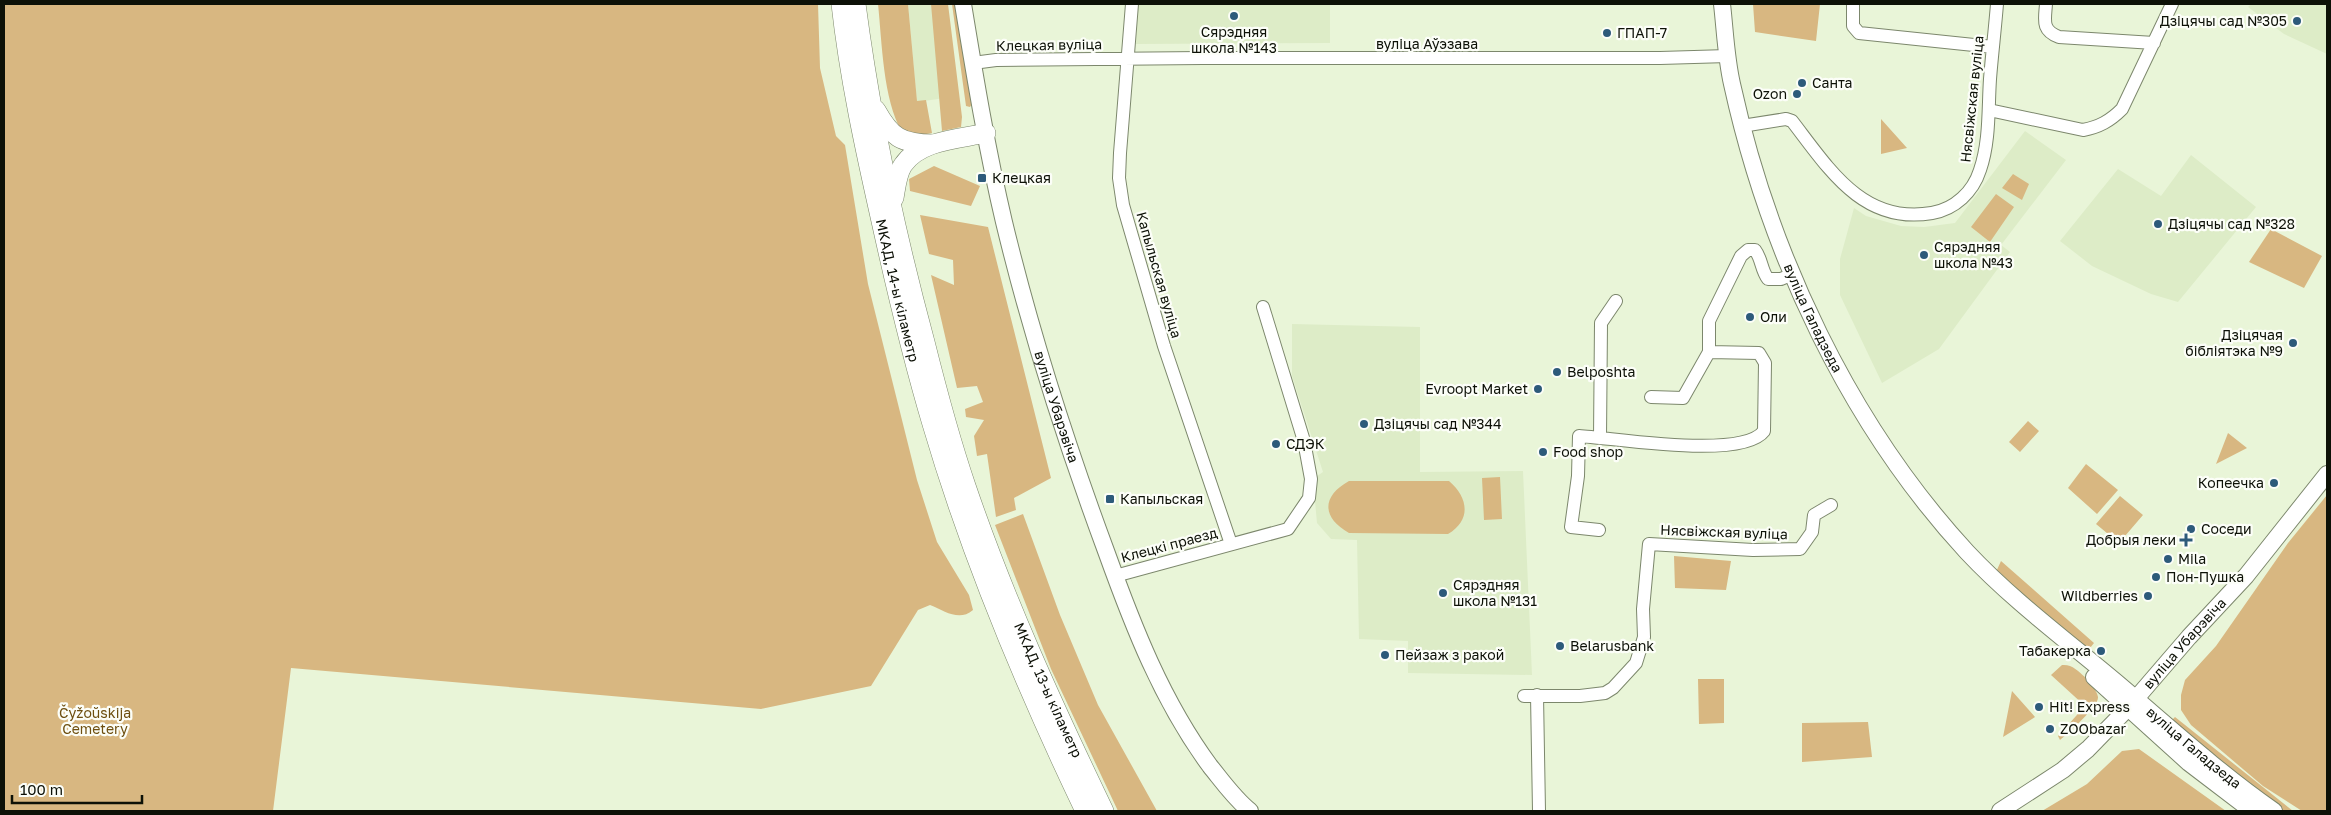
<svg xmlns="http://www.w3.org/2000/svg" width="2331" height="815" viewBox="0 0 2331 815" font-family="'Golos Text',sans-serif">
	<rect width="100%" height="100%" fill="#e9f5d8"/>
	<path fill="#ddecc7" d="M908,4H936L945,98L917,102Z
		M1138,4H1330V43L1136,44Z
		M2251,4H2327V54L2284,34L2248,7Z
		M2025,131L2066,160L2001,245L2010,252L1939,349L1882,383L1840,295V259L1854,208L1866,216L1901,226L1924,227L1955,223Z
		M2191,155L2256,207L2178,302L2151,294L2092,266L2060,241L2118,169L2161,196Z
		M1292,324L1420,327V472L1523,471L1532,675L1408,673V641L1359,639L1357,540L1331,539L1317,523L1314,490L1317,476L1323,472L1292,376Z"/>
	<path fill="#d8b781" d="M4,4H818L820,68L836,136L845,145L868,284L917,480L937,542L969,595L973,610C959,622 945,611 930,605L918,610L871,686L761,709L291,668L273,811H4Z
		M878,4H908L917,101L926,100L932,133L916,136L902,132C883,100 882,42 878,4Z
		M931,4H948L962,117L961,127L942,131Z
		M952,4H958L972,104L970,107L966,106Z
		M1753,4H1820L1816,41L1755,32Z
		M1881,119L1907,148L1881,154Z
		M934,166L980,186L971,206L910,191L909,179Z
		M2013,174L2029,184L2022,200L2002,188Z
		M1996,194L2014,207L1990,242L1971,227Z
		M920,215L988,227L1051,478L1014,498L1016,510L996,517L987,454L977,456L974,436L984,420L966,417L965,409L983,402L977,386L957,388L931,275L954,285L953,260L929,254Z
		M2271,229L2322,256L2304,288L2249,262Z
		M2028,421L2039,431L2020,452L2009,442Z
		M2228,433L2247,448L2216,464Z
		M2086,464L2118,490L2097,514L2068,488Z
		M1500,477L1502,519L1484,520L1482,478Z
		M1349,481H1449C1468,497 1472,520 1448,534L1349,533C1321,517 1322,496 1349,481Z
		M2327,495V811H2302L2263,786L2191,725L2181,710V695L2185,680L2216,646L2288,543Z
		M2120,496L2143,515L2119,543L2096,524Z
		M1023,514L1060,615L1098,705L1157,811H1118L1051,669L995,525Z
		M1674,556L1731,561L1726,590L1675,588Z
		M2001,561L2094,643L2090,648L2086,649L1996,572Z
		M2062,665C2072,664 2078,671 2085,677C2089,682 2097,690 2098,697C2099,706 2068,733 2060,740L2058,736L2085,706L2051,675Z
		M1698,679H1724V723L1699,724Z
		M2012,691L2035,717L2003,737Z
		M2175,717L2293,811H2284L2271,803L2172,720Z
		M1868,722L1872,757L1802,762V723Z
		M2139,749L2226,811H2042L2087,784L2122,751Z"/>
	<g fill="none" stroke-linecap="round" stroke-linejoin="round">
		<defs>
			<path id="minor" d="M1132,4L1120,153L1119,178L1123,205L1164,346L1231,544
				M1853,4V26L1859,33L1993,47
				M2046,4C2045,20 2041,30 2059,37L2154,43
				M973,63L996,60L1203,58H1660L1728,56
				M1989,110L2083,130C2099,127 2110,121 2122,109L2172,4
				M1742,126L1786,119L1792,121C1829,169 1863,225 1932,213C1955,209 1973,192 1980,170C1990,141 1988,109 1990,79C1992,54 1995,29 1997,4
				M1651,397L1683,398L1709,352V321L1741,256L1748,250H1755C1762,259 1761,270 1768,279H1781L1793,274
				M1600,437L1601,323L1616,301
				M1599,530L1571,527L1578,476L1579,436C1616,438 1742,460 1764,431L1765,363L1759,353L1709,352
				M1115,576L1288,529L1309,498L1311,479L1304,441L1263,307
				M1537,695L1539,811
				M1524,696H1580L1605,693L1613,688L1636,663L1644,637L1643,609L1649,544L1753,550L1800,549L1812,532L1814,515L1831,505"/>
			<g id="major">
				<path id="s1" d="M963,4C975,77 987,150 1004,222C1031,334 1066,443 1106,551C1133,626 1162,701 1210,766C1223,782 1234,798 1250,811"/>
				<path id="s2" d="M1722,4C1725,30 1726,58 1732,84C1769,253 1849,424 1967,552C2012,600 2066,640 2116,682C2168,726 2218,772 2274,811"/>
				<path d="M2094,677L2189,763L2252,811"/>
				<path id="s3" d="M2000,811L2063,770L2088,749L2127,709L2189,637L2246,576L2327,474"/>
			</g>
			<g id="highway">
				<path id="s4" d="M841,4C849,77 865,150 881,221C896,289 912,357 932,424C971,557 1025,686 1085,811"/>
				<path id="s5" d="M856,4C871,118 895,231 925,342C937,390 950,439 966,486C1004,598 1053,705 1104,811"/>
				<path d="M876,110C891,137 901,144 933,144"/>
				<path d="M894,198C896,187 897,174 903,165C920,140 959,139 986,133"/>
			</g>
		</defs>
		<use href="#minor" stroke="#7c876c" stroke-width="14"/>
		<use href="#major" stroke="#7c876c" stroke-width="18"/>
		<use href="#highway" stroke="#7c876c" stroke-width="20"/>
		<use href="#minor" stroke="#fff" stroke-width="12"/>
		<use href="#major" stroke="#fff" stroke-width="16"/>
		<use href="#highway" stroke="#fff" stroke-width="19"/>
	</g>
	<g fill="#2d5a7a" stroke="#fcfef8" stroke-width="2">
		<circle cx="1234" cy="16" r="5"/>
		<circle cx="2297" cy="21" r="5"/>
		<circle cx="1607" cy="33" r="5"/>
		<circle cx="1802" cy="83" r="5"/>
		<circle cx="1797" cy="94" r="5"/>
		<rect x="977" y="173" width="10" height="10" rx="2.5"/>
		<circle cx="2158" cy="224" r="5"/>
		<circle cx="1924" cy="255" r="5"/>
		<circle cx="1750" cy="317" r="5"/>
		<circle cx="2293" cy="343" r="5"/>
		<circle cx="1557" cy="372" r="5"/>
		<circle cx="1538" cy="389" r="5"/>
		<circle cx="1364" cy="424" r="5"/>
		<circle cx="1276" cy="444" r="5"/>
		<circle cx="1543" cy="452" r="5"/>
		<circle cx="2274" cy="483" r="5"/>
		<rect x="1105" y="494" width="10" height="10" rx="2.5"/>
		<circle cx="2191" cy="529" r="5"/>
		<path d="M2183.5 532.5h5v5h5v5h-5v5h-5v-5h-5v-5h5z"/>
		<circle cx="2168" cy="559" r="5"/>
		<circle cx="2156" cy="577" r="5"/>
		<circle cx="1443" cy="593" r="5"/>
		<circle cx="2148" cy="596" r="5"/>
		<circle cx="1560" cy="646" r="5"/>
		<circle cx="2101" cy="651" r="5"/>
		<circle cx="1385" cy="655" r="5"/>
		<circle cx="2039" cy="707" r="5"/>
		<circle cx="2050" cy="729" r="5"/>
	</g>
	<g text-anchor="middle" stroke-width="4.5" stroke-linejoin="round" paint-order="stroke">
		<g font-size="14" fill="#0d1107" stroke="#fcfef8" text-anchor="start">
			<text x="2287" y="26" text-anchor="end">Дзіцячы сад №305</text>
			<text x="1234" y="37" text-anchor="middle">Сярэдняя<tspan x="1234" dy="16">школа №143</tspan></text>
			<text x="1617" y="38">ГПАП-7</text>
			<text x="1812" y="88">Санта</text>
			<text x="1787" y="99" text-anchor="end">Ozon</text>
			<text x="992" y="183">Клецкая</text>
			<text x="2168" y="229">Дзіцячы сад №328</text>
			<text x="1934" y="252">Сярэдняя<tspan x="1934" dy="16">школа №43</tspan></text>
			<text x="1760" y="322">Оли</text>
			<text x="2283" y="340" text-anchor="end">Дзіцячая<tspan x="2283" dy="16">бібліятэка №9</tspan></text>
			<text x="1567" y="377">Belposhta</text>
			<text x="1528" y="394" text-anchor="end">Evroopt Market</text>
			<text x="1374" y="429">Дзіцячы сад №344</text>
			<text x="1286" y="449">СДЭК</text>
			<text x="1553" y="457">Food shop</text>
			<text x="2264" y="488" text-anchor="end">Копеечка</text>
			<text x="1120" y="504">Капыльская</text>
			<text x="2201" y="534">Соседи</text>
			<text x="2176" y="545" text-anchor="end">Добрыя леки</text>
			<text x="2178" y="564">Mila</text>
			<text x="2166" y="582">Пон-Пушка</text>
			<text x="1453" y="590">Сярэдняя<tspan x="1453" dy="16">школа №131</tspan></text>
			<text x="2138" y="601" text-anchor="end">Wildberries</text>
			<text x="1570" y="651">Belarusbank</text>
			<text x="2091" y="656" text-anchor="end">Табакерка</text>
			<text x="1395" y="660">Пейзаж з ракой</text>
			<text x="2049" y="712">Hit! Express</text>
			<text x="2060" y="734">ZOObazar</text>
		</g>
		<g font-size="14" fill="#0d1107" stroke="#fcfef8">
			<text x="1427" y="49">вуліца Аўэзава</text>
			<text transform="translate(1049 45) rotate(-1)" y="5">Клецкая вуліца</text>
			<text transform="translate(1972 99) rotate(-84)" y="5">Нясвіжская вуліца</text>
			<text transform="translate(1159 275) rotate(74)" y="5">Капыльская вуліца</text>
			<text dy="5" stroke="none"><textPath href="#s4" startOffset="292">МКАД, 14-ы кіламетр</textPath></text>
			<text dy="5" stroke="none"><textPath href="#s2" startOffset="329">вуліца Галадзеда</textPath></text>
			<text dy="5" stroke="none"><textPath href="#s1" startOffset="414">вуліца Убарэвіча</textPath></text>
			<text transform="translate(1724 532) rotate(2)" y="5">Нясвіжская вуліца</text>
			<text transform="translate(1169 545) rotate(-15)" y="5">Клецкі праезд</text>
			<text dy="5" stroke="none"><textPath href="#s3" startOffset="251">вуліца Убарэвіча</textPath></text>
			<text dy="5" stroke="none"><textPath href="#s5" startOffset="715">МКАД, 13-ы кіламетр</textPath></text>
			<text dy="5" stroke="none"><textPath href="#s2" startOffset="910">вуліца Галадзеда</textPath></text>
		</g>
		<g font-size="14" fill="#6e4f10" stroke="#fcfef8">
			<text x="95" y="718">Čyžoŭskija<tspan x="95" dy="16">Cemetery</tspan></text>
		</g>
	</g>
	<rect width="2331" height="815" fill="none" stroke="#0d1107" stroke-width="10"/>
	<path d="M12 795v8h130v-8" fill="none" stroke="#0d1107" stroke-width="2.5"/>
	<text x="20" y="795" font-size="15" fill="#0d1107" stroke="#fcfef8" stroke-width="4" paint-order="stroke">100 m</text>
</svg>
